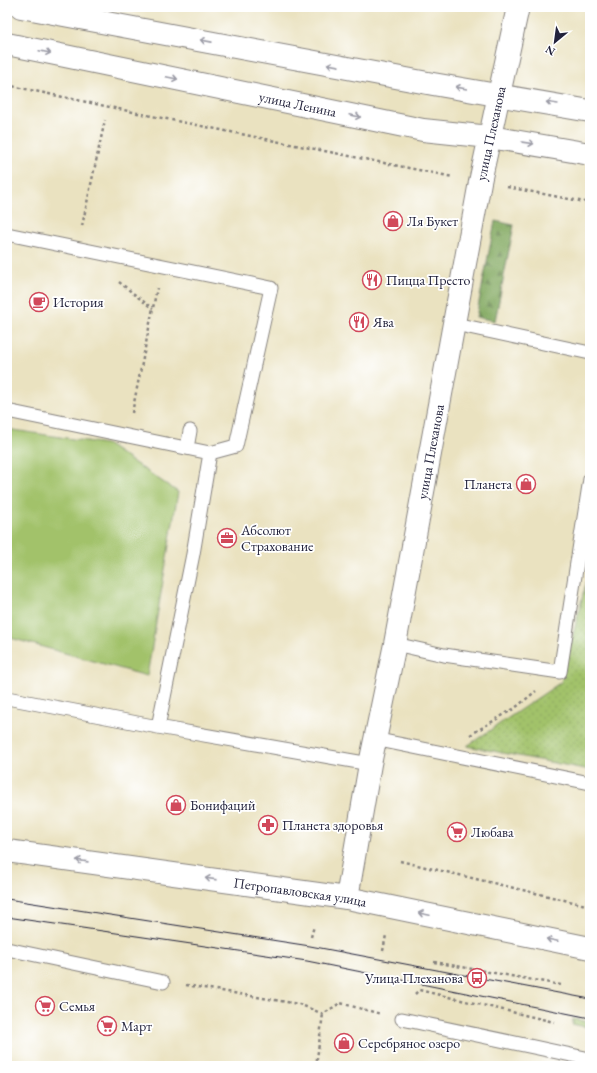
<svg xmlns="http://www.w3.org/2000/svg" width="597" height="1073" viewBox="0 0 597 1073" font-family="'EB Garamond',serif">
	<defs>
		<pattern id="grass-dots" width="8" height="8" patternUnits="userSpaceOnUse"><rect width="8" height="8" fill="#a2c26a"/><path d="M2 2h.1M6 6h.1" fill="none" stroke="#8ba65d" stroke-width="1.8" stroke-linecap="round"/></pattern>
		<pattern id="forest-firs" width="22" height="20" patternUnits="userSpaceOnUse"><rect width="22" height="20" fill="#81a85e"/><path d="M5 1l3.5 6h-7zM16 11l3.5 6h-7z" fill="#69884f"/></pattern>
	</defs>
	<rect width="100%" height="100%" fill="#fff"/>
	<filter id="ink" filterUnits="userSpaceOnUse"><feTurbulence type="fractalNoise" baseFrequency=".025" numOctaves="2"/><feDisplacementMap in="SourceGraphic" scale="8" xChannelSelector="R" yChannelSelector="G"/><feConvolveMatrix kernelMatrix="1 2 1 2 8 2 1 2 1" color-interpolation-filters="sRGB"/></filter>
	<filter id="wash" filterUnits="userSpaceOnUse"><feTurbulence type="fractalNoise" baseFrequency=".012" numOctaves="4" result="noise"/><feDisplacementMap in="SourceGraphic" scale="16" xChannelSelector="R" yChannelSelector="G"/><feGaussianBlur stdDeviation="0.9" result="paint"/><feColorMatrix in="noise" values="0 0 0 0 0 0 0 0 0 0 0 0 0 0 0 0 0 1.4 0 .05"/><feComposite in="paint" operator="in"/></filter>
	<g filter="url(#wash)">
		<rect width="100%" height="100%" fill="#eae2c0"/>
		<path fill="url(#grass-dots)" stroke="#627252" d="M590,567V770L467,746L561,682Z
			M573,1019L590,1022V1028L572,1024Z"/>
		<path fill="url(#forest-firs)" stroke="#52654c" d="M495,221L514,225L495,321L476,317Z"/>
		<path fill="#a2c26a" stroke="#627252" d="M7,429L106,444L178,492L147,676L7,637Z"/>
	</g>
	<g filter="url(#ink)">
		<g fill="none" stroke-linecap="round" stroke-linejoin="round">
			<defs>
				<path id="lane" d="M7,234L271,288L236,446L210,453L7,411
					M455,324L590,353
					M187,448L190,431
					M395,644L444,655L560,672L590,479
					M7,698L158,727L370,764
					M158,727L193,554L210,453
					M374,739L590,783
					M7,949L163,982
					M402,1019L590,1059"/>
				<g id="secondary">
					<path id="s1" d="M7,851L347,898L590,948"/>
					<path id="s2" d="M347,898L370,764L395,644L480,182L518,7"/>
				</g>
				<g id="primary">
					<path d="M21,7L433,84L590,111"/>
					<path id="s3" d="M7,44L423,130L490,137L590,154"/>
				</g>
			</defs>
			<use href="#lane" stroke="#86827e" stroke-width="15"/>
			<use href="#secondary" stroke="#86827e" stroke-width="24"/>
			<use href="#primary" stroke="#86827e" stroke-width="24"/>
			<path stroke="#86827e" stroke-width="2.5" stroke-dasharray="3 3" stroke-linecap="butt" d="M7,85L147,115L453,177
				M507,187L590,203
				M82,226L105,120
				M119,282L153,309
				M132,413L157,288
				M470,735L515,708L536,691
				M400,861L590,906
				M311,937L314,926
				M383,951L386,935
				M434,962L561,985
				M186,985L299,1004L323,1014L340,1003L381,1014
				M415,994L419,990L554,1022
				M316,1066L323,1014"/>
			<use href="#lane" stroke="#fff" stroke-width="13"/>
			<use href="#secondary" stroke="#fff" stroke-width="22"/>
			<use href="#primary" stroke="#fff" stroke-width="22"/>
			<path stroke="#22223b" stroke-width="1" d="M7,899L310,946L590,999
				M7,917L307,961L590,1018"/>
		</g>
		<defs><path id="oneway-shaft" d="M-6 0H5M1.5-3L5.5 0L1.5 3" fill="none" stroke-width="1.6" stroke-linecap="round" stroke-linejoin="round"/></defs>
		<g stroke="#9c9ca7">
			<use href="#oneway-shaft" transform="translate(206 41) rotate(-169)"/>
			<use href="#oneway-shaft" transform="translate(45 52) rotate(12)"/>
			<use href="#oneway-shaft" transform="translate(333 65) rotate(-169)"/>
			<use href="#oneway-shaft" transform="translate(172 78) rotate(12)"/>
			<use href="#oneway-shaft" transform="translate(461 88) rotate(-170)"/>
			<use href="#oneway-shaft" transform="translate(552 103) rotate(-171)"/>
			<use href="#oneway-shaft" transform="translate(355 116) rotate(12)"/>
			<use href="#oneway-shaft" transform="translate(528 143) rotate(8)"/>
			<use href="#oneway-shaft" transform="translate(82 861) rotate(-172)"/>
			<use href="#oneway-shaft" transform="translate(211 879) rotate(-172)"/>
			<use href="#oneway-shaft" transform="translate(424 914) rotate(-168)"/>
			<use href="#oneway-shaft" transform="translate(552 940) rotate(-168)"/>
		</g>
	</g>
	<defs>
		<symbol id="shop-ring" viewBox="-11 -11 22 22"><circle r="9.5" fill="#fff" stroke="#d1495b" stroke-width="1.5"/><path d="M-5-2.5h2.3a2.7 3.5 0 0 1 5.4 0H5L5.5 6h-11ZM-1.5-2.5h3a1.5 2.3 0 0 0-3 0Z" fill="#d1495b"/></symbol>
		<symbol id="restaurant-ring" viewBox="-11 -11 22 22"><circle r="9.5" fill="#fff" stroke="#d1495b" stroke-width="1.5"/><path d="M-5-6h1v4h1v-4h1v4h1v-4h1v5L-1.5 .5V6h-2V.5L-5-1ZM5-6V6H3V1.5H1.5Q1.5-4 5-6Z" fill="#d1495b"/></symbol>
		<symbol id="cafe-ring" viewBox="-11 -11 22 22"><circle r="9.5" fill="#fff" stroke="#d1495b" stroke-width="1.5"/><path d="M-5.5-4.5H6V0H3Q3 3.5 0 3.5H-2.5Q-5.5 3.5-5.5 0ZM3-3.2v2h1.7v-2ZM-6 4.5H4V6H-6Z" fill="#d1495b"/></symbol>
		<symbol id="office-ring" viewBox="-11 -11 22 22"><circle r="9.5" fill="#fff" stroke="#d1495b" stroke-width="1.5"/><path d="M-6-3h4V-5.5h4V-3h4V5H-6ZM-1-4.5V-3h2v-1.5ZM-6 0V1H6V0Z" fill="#d1495b"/></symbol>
		<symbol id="pharmacy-ring" viewBox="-11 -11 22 22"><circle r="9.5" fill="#fff" stroke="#d1495b" stroke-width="1.5"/><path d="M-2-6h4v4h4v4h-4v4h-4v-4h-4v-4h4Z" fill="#d1495b"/></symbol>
		<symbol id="supermarket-ring" viewBox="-11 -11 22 22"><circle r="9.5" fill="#fff" stroke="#d1495b" stroke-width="1.5"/><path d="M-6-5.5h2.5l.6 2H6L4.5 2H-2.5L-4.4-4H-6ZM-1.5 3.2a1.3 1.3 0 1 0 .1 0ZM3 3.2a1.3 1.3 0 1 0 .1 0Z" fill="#d1495b"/></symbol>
		<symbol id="bus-ring" viewBox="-11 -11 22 22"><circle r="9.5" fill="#fff" stroke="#d1495b" stroke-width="1.5"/><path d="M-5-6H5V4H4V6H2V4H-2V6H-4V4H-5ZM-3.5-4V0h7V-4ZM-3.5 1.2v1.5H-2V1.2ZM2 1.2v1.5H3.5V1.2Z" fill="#d1495b"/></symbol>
	</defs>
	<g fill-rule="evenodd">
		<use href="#shop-ring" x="382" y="210" width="22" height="22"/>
		<use href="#restaurant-ring" x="361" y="269" width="22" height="22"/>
		<use href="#cafe-ring" x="28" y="291" width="22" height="22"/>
		<use href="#restaurant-ring" x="348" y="311" width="22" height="22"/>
		<use href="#shop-ring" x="515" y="473" width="22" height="22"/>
		<use href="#office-ring" x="216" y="527" width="22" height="22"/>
		<use href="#shop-ring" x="165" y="794" width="22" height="22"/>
		<use href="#pharmacy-ring" x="257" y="814" width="22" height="22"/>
		<use href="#supermarket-ring" x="446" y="821" width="22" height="22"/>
		<use href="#bus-ring" x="466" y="967" width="22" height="22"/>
		<use href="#supermarket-ring" x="34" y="995" width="22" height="22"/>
		<use href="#supermarket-ring" x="96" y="1015" width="22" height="22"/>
		<use href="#shop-ring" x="333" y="1032" width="22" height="22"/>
	</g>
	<g text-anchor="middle" stroke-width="3.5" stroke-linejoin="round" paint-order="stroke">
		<g font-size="14" fill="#22223b" stroke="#fff">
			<text dy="5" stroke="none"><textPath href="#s3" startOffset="297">улица Ленина</textPath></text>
			<text dy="5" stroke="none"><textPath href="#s2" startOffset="778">улица Плеханова</textPath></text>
			<text dy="5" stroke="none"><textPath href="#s2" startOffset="454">улица Плеханова</textPath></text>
			<text dy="5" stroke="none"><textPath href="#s1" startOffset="296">Петропавловская улица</textPath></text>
		</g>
		<g font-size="14" fill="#22223b" stroke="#fff" text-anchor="start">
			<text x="407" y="226">Ля Букет</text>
			<text x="386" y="285">Пицца Престо</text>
			<text x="53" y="307">История</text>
			<text x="373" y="327">Ява</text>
			<text x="512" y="489" text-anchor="end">Планета</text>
			<text x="241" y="535">Абсолют<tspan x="241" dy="16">Страхование</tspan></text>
			<text x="190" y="810">Бонифаций</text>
			<text x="282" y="830">Планета здоровья</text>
			<text x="471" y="837">Любава</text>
			<text x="463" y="983" text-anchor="end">Улица Плеханова</text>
			<text x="59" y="1011">Семья</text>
			<text x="121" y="1031">Март</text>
			<text x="358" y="1048">Серебряное озеро</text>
		</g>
	</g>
	<rect width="597" height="1073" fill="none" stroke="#fff" stroke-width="24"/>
	<g transform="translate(555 42) rotate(209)" stroke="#ffffff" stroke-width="3" paint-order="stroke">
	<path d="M0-3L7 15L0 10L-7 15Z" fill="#22223b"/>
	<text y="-6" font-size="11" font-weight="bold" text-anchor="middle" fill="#22223b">N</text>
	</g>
</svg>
